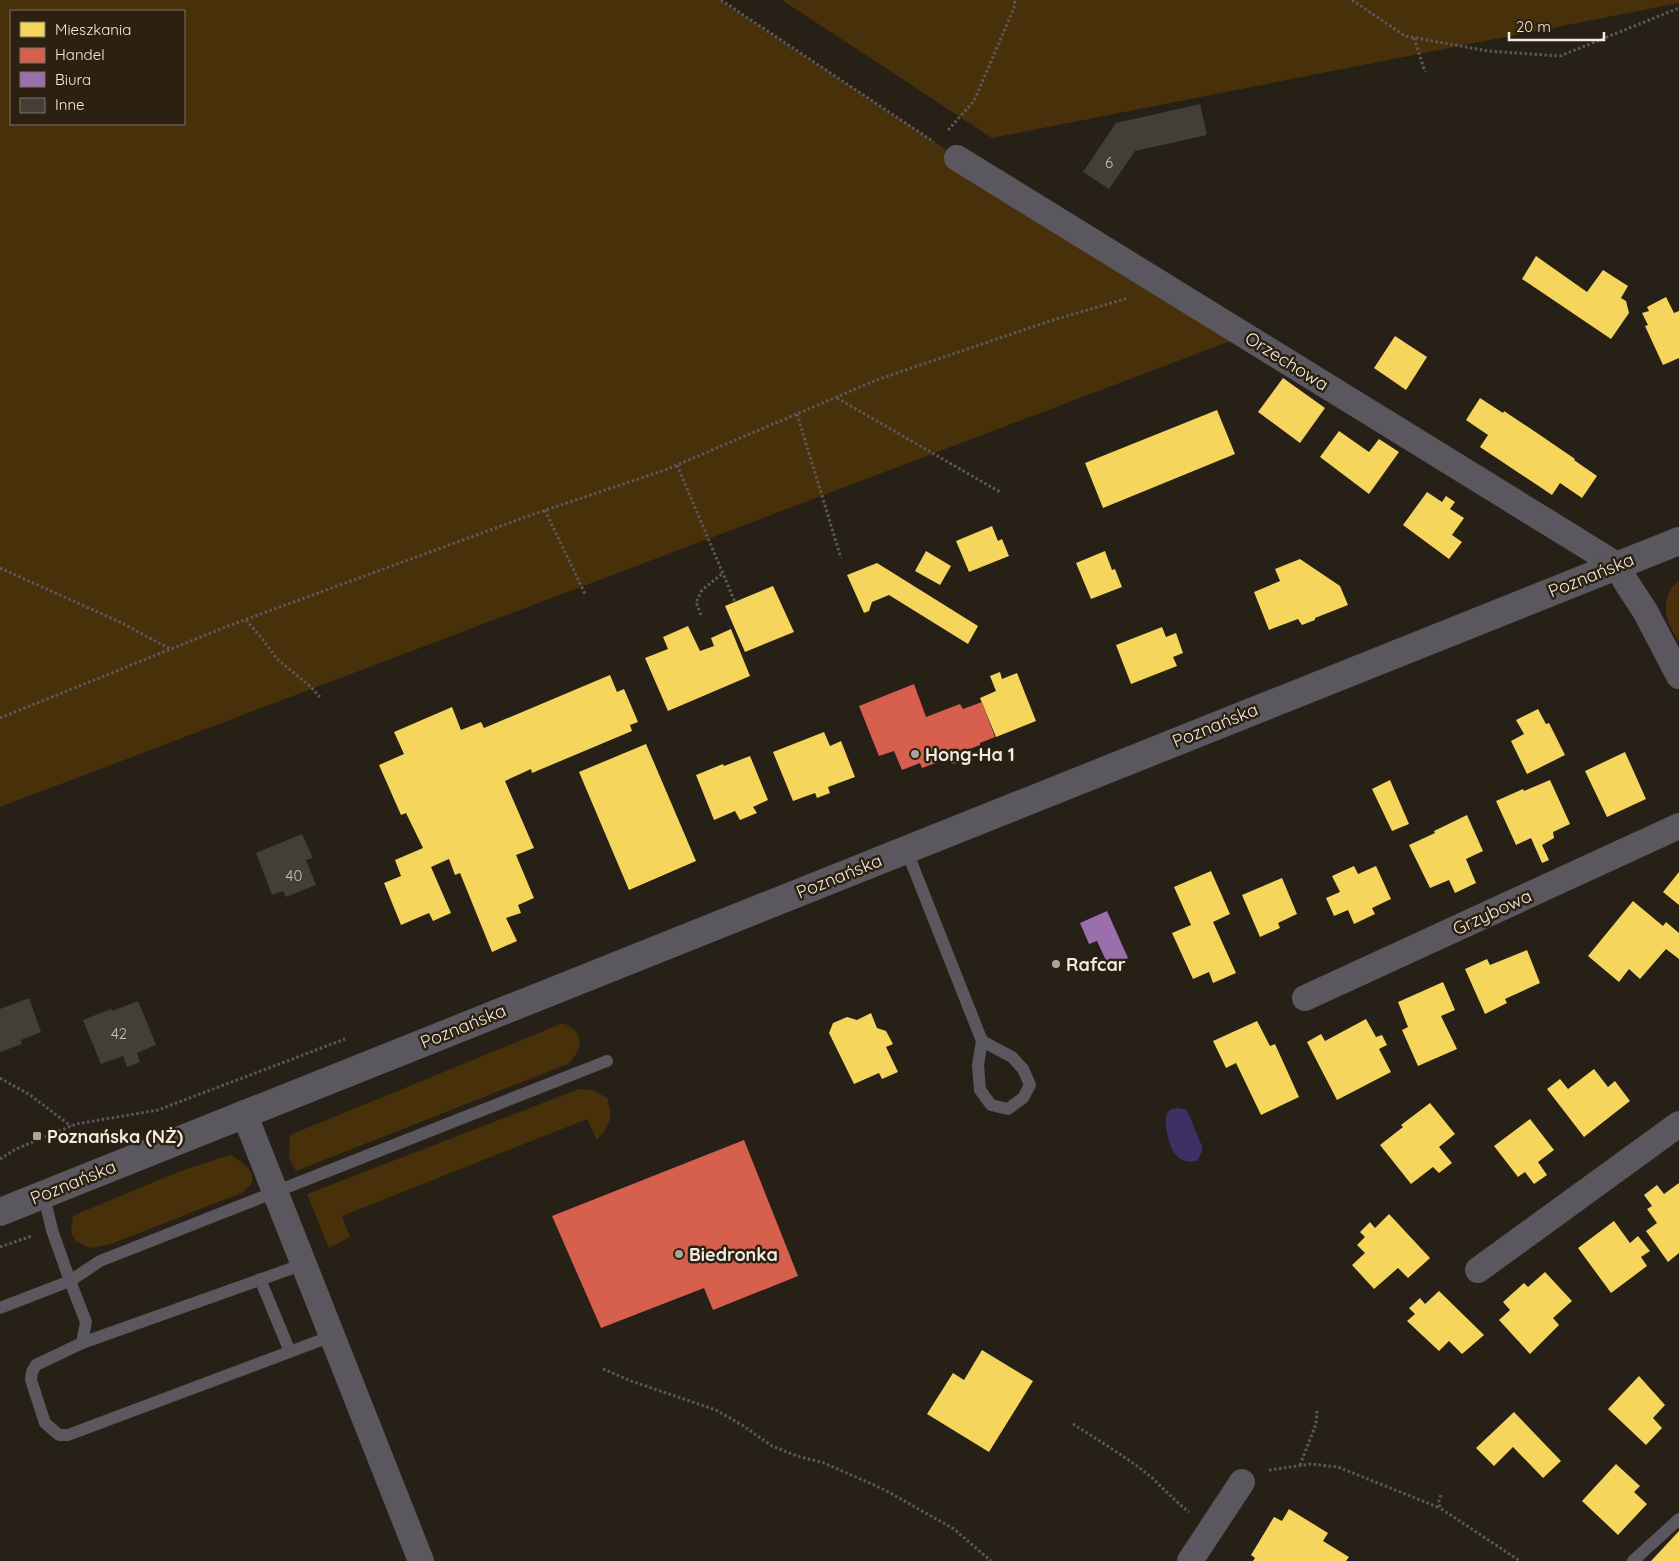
<svg xmlns="http://www.w3.org/2000/svg" width="1679" height="1561" viewBox="0 0 1679 1561" font-family="Quicksand,sans-serif">
<style>
.green{fill:#48300b;fill-rule:evenodd}
.water{fill:#3e2f65}
.homes{fill:#f6d55c}
.shops{fill:#d6604d}
.offices{fill:#9970ab}
.building{fill:#433e37}
.lines{fill:none;stroke-linecap:round;stroke-linejoin:round}
.path{stroke:#5c575a;stroke-width:3;stroke-dasharray:2.5 2.5;stroke-linecap:butt}
.service{stroke:#5a575f;stroke-width:12}
.minor{stroke:#5a575f;stroke-width:26}
.tertiary{stroke:#5a575f;stroke-width:28}
.poi-dot{fill:#aba49a;stroke:#2c2111;stroke-width:2}
.labels{text-anchor:middle;dominant-baseline:central;stroke-width:5;stroke-linejoin:round;paint-order:stroke}
.number-label{font-size:15px;fill:#c7c0b6}
.street-label{font-size:18px;fill:#f3ebe1;stroke:#2c2111}
.poi-label{font-size:18px;font-weight:bold;fill:#f3ebe1;stroke:#2c2111;text-anchor:start}
</style>
<rect width="100%" height="100%" fill="#262017"/>
<g class="green">
<path d="M0,0H720L1233,340L0,807ZM11,11H184V124H11Z"/>
<polygon points="782,0 1679,0 1679,3 992,138"/>
<path d="M1679,581V642C1675,635 1670,628 1668,620C1663,606 1667,589 1679,581Z"/>
<path d="M563,1023C567,1025 574,1028 576,1032C585,1044 576,1055 568,1064L296,1171L289,1158L290,1135Z"/>
<path d="M579,1089L592,1090L607,1098C614,1118 610,1125 597,1140L587,1119L342,1216L350,1237L329,1248L307,1194Z"/>
<path d="M230,1155C238,1159 256,1170 252,1182C251,1185 246,1189 244,1192L111,1244L90,1248L76,1241L71,1232L73,1216L77,1214L178,1172Z"/>
</g>
<path class="water" d="M1179,1108L1187,1110L1202,1146V1152L1197,1161C1189,1163 1180,1161 1175,1154C1169,1146 1162,1120 1168,1112C1171,1108 1175,1109 1179,1108Z"/>
<g class="homes">
<polygon points="1536,256 1587,292 1603,270 1628,286 1621,298 1626,301 1629,313 1611,339 1522,279"/>
<polygon points="1666,297 1674,313 1679,311 1679,358 1663,365 1645,326 1648,325 1642,313 1649,311 1647,307"/>
<polygon points="1395,336 1427,357 1406,390 1374,368"/>
<polygon points="1283,378 1325,408 1300,443 1258,412"/>
<polygon points="1480,398 1503,413 1504,411 1540,435 1575,459 1574,460 1597,476 1582,498 1560,483 1552,495 1480,447 1488,435 1466,420"/>
<polygon points="1217,410 1235,454 1103,508 1085,463"/>
<polygon points="1339,431 1369,452 1379,439 1399,452 1369,494 1320,457"/>
<polygon points="1427,492 1442,502 1446,496 1455,502 1450,509 1464,518 1452,535 1462,542 1449,559 1403,525"/>
<polygon points="992,526 998,541 1002,539 1009,556 969,572 956,541"/>
<polygon points="926,551 951,566 940,585 915,571"/>
<polygon points="1105,551 1112,570 1115,569 1122,587 1091,599 1076,563"/>
<polygon points="1300,559 1340,586 1348,605 1315,618 1315,620 1302,625 1298,619 1269,630 1254,592 1280,581 1275,569"/>
<polygon points="877,563 978,626 968,644 889,595 872,602 869,611 864,613 847,575"/>
<polygon points="773,586 794,632 745,652 725,606"/>
<polygon points="688,626 700,651 714,646 711,638 731,629 750,676 668,711 645,658 668,649 663,637"/>
<polygon points="1162,627 1166,637 1176,633 1183,653 1173,657 1177,666 1131,684 1116,645"/>
<polygon points="1000,672 1002,679 1017,673 1036,721 996,737 980,698 996,691 990,676"/>
<polygon points="610,675 617,692 624,689 638,722 630,725 632,731 532,773 531,769 505,781 534,848 516,855 534,898 518,905 521,913 506,918 517,941 492,952 460,873 455,875 449,859 431,867 451,913 433,921 429,913 401,925 384,883 401,876 395,860 423,848 406,813 401,815 379,765 404,754 394,732 452,707 461,730 481,722 484,728"/>
<polygon points="1538,709 1546,724 1549,723 1565,755 1527,774 1511,741 1524,734 1516,720"/>
<polygon points="824,732 830,746 841,741 855,777 828,787 830,793 817,798 815,793 793,801 773,752"/>
<polygon points="646,744 696,861 629,890 579,772"/>
<polygon points="1625,752 1646,799 1607,817 1585,771"/>
<polygon points="750,756 768,800 753,807 757,813 740,820 735,811 714,820 696,775 723,764 724,766"/>
<polygon points="1390,780 1409,824 1392,831 1372,789"/>
<polygon points="1550,780 1570,824 1553,832 1554,838 1542,845 1549,860 1542,863 1531,838 1516,845 1496,801 1523,789 1524,791"/>
<polygon points="1467,815 1483,851 1466,859 1476,883 1455,893 1449,880 1430,888 1409,845 1435,833 1434,831"/>
<polygon points="1354,866 1358,874 1376,866 1391,899 1372,908 1375,914 1354,924 1348,910 1334,916 1326,898 1340,892 1332,876"/>
<polygon points="1211,871 1230,914 1213,922 1236,973 1213,983 1209,972 1193,979 1172,933 1191,925 1174,887"/>
<polygon points="1679,872 1679,905 1663,892"/>
<polygon points="1282,878 1297,914 1278,923 1280,928 1260,937 1242,895"/>
<polygon points="1633,901 1663,926 1666,922 1679,933 1679,959 1666,949 1640,979 1629,969 1619,982 1588,956"/>
<polygon points="1527,950 1540,983 1505,999 1507,1003 1485,1014 1465,969 1487,959 1490,965"/>
<polygon points="1443,982 1455,1010 1441,1016 1457,1049 1418,1066 1402,1030 1408,1027 1398,1002"/>
<polygon points="871,1013 877,1028 886,1031 893,1044 886,1047 898,1072 882,1079 879,1073 854,1084 829,1033 833,1023 847,1017 857,1020"/>
<polygon points="1366,1019 1376,1037 1382,1035 1387,1045 1379,1049 1391,1072 1337,1100 1307,1042 1321,1034 1325,1041"/>
<polygon points="1257,1021 1270,1046 1275,1044 1299,1097 1261,1115 1236,1063 1226,1068 1213,1041"/>
<polygon points="1594,1069 1608,1087 1615,1081 1630,1101 1584,1137 1547,1089 1560,1079 1568,1089"/>
<polygon points="1430,1103 1455,1134 1439,1147 1452,1163 1439,1173 1433,1167 1411,1184 1380,1145 1403,1127 1401,1125"/>
<polygon points="1530,1119 1554,1150 1538,1162 1547,1175 1534,1184 1525,1172 1518,1177 1494,1146"/>
<polygon points="1679,1183 1679,1253 1668,1262 1646,1231 1657,1223 1647,1209 1652,1206 1644,1195 1657,1185 1664,1194"/>
<polygon points="1389,1214 1430,1258 1408,1278 1398,1268 1374,1289 1352,1265 1365,1253 1357,1245 1365,1237 1360,1232 1370,1222 1375,1228"/>
<polygon points="1614,1221 1630,1243 1638,1236 1650,1251 1641,1257 1647,1266 1611,1293 1578,1248"/>
<polygon points="1545,1272 1572,1301 1553,1318 1559,1325 1530,1354 1499,1320 1510,1310 1503,1302 1524,1283 1528,1287"/>
<polygon points="1439,1291 1484,1335 1462,1354 1449,1341 1439,1351 1407,1321 1415,1314 1409,1308 1420,1298 1425,1304"/>
<polygon points="982,1350 1033,1381 989,1452 927,1414 953,1373 964,1380"/>
<polygon points="1639,1376 1665,1405 1653,1418 1662,1428 1646,1445 1608,1409"/>
<polygon points="1514,1412 1561,1461 1543,1478 1513,1447 1494,1466 1476,1448"/>
<polygon points="1616,1464 1640,1486 1634,1492 1647,1504 1618,1535 1582,1501"/>
<polygon points="1289,1509 1328,1533 1323,1541 1349,1557 1346,1561 1253,1561 1255,1558 1251,1555 1274,1517 1282,1521"/>
<polygon points="1679,1531 1679,1561 1651,1561"/>
</g>
<g class="shops">
<polygon points="914,684 926,717 960,704 963,709 982,702 995,737 980,743 980,745 962,752 965,759 952,764 949,758 922,768 920,763 902,770 894,751 879,756 859,706"/>
<polygon points="744,1140 798,1276 713,1310 704,1288 601,1328 552,1216"/>
</g>
<polygon class="offices" points="1107,911 1128,958 1109,967 1097,941 1089,944 1080,923"/>
<g class="building">
<polygon points="1200,104 1207,135 1135,151 1109,189 1083,172 1116,123"/>
<polygon points="302,834 313,858 306,860 316,885 286,897 283,891 272,895 256,853"/>
<polygon points="29,998 41,1032 21,1040 22,1044 0,1052 0,1009"/>
<polygon points="138,1001 156,1045 137,1053 140,1062 127,1067 123,1056 101,1064 83,1020 111,1009 112,1011"/>
</g>
<g class="lines">
<g class="path">
<polyline points="721,0 934,142"/>
<polyline points="1352,0 1405,36 1488,51 1560,56 1679,8"/>
<polyline points="1414,38 1425,72"/>
<polyline points="948,130 974,101 1014,8 1015,0"/>
<polyline points="837,398 1000,492"/>
<polyline points="797,414 841,558"/>
<polyline points="677,465 735,602"/>
<polyline points="545,510 585,594"/>
<polyline points="0,568 122,623 170,649"/>
<polyline points="701,615 696,602 702,590 723,573"/>
<polyline points="246,620 260,636 278,660 311,687 320,697"/>
<polyline points="0,718 228,626 531,515 665,470 879,379 1050,321 1128,298"/>
<polyline points="0,1078 30,1095 71,1126"/>
<polyline points="0,1159 16,1149 76,1124 158,1110 345,1039"/>
<polyline points="0,1247 32,1236"/>
<polyline points="603,1369 631,1381 716,1410 742,1425 772,1446 797,1456 824,1463 883,1489 954,1529 991,1561"/>
<path d="M1073,1424C1099,1441 1127,1457 1151,1477C1164,1489 1175,1501 1189,1512"/>
<polyline points="1300,1465 1316,1424 1317,1411"/>
<polyline points="1269,1470 1311,1464 1338,1467 1440,1508"/>
<polyline points="1441,1495 1439,1501 1440,1508 1520,1561"/>
</g>
<g class="service">
<polyline points="906,849 982,1041 978,1065 980,1090 991,1105 1008,1109 1023,1098 1030,1085 1023,1069 1012,1057 982,1041"/>
<polyline points="260,1279 290,1352"/>
<polyline points="0,1308 70,1281 52,1230 47,1209 40,1196"/>
<polyline points="332,1336 68,1435 59,1435 45,1423 31,1380 32,1372 36,1365 82,1343 86,1322 70,1281 100,1261 607,1061"/>
<polyline points="82,1343 304,1264"/>
<polyline points="1633,1561 1679,1519"/>
</g>
<g class="minor">
<polyline points="957,158 1617,565 1626,582 1645,611 1679,676"/>
<polyline points="1305,998 1679,826"/>
<polyline points="244,1113 421,1561"/>
<polyline points="1478,1270 1679,1124"/>
<polyline points="1190,1561 1242,1482"/>
</g>
<polyline class="tertiary" points="0,1212 1679,541"/>
</g>
<g class="poi-dot">
<circle cx="915" cy="754" r="5"/>
<circle cx="1056" cy="964" r="5"/>
<rect x="32" y="1131" width="10" height="10" rx="2.5"/>
<circle cx="679" cy="1254" r="5"/>
</g>
<g class="labels">
<g class="number-label">
<text x="1109" y="162">6</text>
<text x="294" y="875">40</text>
<text x="119" y="1033">42</text>
</g>
<g class="street-label">
<text transform="translate(1287 361) rotate(32)">Orzechowa</text>
<text transform="translate(1591 575) rotate(-22)">Poznańska</text>
<text transform="translate(1215 725) rotate(-22)">Poznańska</text>
<text transform="translate(839 876) rotate(-22)">Poznańska</text>
<text transform="translate(1492 912) rotate(-25)">Grzybowa</text>
<text transform="translate(463 1026) rotate(-22)">Poznańska</text>
<text transform="translate(73 1182) rotate(-22)">Poznańska</text>
</g>
<g class="poi-label">
<text x="925" y="754">Hong-Ha 1</text>
<text x="1066" y="964">Rafcar</text>
<text x="47" y="1136">Poznańska (NŻ)</text>
<text x="689" y="1254">Biedronka</text>
</g>
</g>
<rect x="10" y="10" width="175" height="115" fill="#2c2111" stroke="#7c7264"/>
<rect x="20" y="22" width="25" height="15" fill="#f6d55c" stroke="#7c7264"/>
<text x="55" y="35" font-size="15" fill="#f3ebe1">Mieszkania</text>
<rect x="20" y="48" width="25" height="15" fill="#d6604d" stroke="#7c7264"/>
<text x="55" y="60" font-size="15" fill="#f3ebe1">Handel</text>
<rect x="20" y="72" width="25" height="15" fill="#9970ab" stroke="#7c7264"/>
<text x="55" y="85" font-size="15" fill="#f3ebe1">Biura</text>
<rect x="20" y="98" width="25" height="15" fill="#433e37" stroke="#7c7264"/>
<text x="55" y="110" font-size="15" fill="#f3ebe1">Inne</text>
<path d="M1509 32v8h95v-8" fill="none" stroke="#f3ebe1" stroke-width="2.5"/>
<text x="1516" y="32" font-size="15" fill="#f3ebe1" stroke="#2c2111" stroke-width="4" paint-order="stroke">20 m</text>
</svg>
